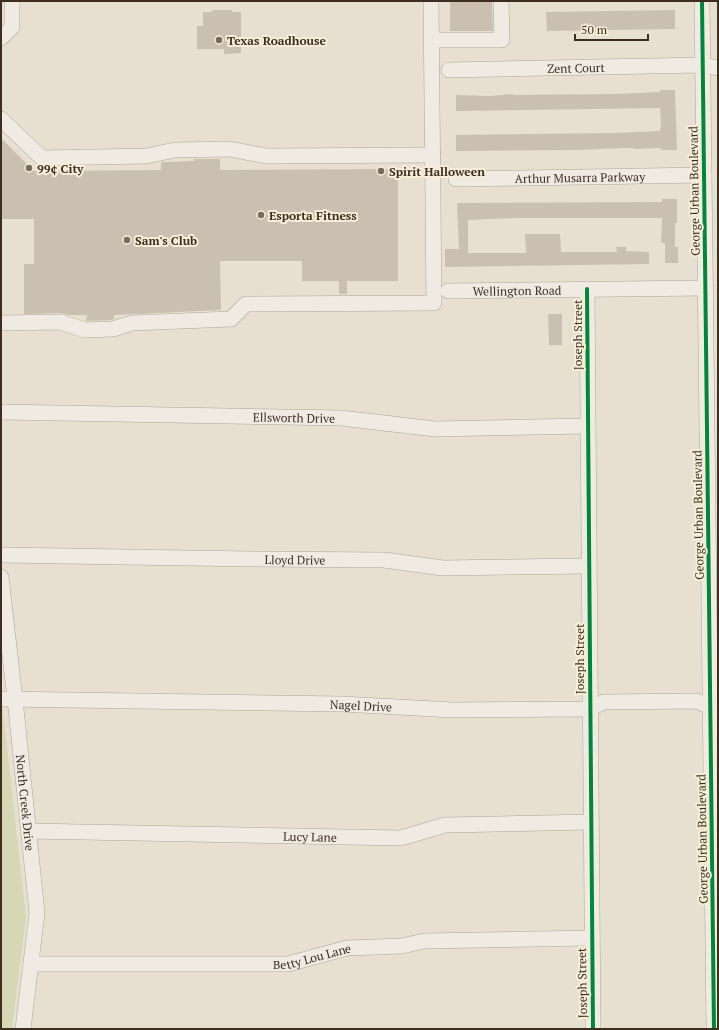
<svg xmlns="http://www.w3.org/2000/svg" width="719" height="1030" viewBox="0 0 719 1030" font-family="'PT Serif',serif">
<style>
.green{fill:#d6d7b3}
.building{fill:#cbbfb2}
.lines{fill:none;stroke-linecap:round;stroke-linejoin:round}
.minor-casing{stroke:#ada599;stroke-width:16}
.minor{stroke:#efebe3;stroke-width:15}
.cycleway-casing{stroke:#f7eed8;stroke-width:6}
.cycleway{stroke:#00873e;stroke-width:4}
.poi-dot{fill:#786c5e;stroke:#f7eed8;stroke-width:1.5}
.labels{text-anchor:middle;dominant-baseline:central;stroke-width:4;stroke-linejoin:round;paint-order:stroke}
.poi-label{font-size:12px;font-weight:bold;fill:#3d2e20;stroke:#f7eed8;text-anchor:start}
.street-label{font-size:12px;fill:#3d2e20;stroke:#f7eed8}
</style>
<rect width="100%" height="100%" fill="#e7e0d1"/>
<polygon class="green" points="1,693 26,917 12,1029 1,1029"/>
<g class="building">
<polygon points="450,1 492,1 493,31 450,31"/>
<polygon points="212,10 232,10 232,12 241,12 241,53 224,54 224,49 197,49 197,26 203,26 203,12 212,12"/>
<polygon points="675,10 675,29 547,31 546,12"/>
<polygon points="660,90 675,90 677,150 661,150 661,148 634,149 634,148 625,148 578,150 456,151 456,135 615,133 660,131 661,126 660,108 456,111 456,95 490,96 513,94 513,95 614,94 660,92"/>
<polygon points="1,138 34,171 161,170 161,162 194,161 194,159 220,159 220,170 398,169 398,281 347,281 347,294 339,294 339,281 302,281 302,261 220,261 221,310 114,315 114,319 111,320 86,321 87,315 68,315 60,313 24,314 24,264 34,264 34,219 1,219"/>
<polygon points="662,199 677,199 677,223 675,223 675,247 678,247 678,263 665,263 665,243 661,243 662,218 517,218 468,220 468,253 526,253 525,234 560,234 561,252 617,252 616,247 626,247 626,251 649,252 649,264 445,267 445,249 459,249 457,203 662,202"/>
<polygon points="548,314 562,314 562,345 549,345"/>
</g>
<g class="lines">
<g class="minor-casing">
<g id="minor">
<polyline points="702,1 714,1029"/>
<polyline points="1,38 12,27 12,1"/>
<polyline points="431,40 502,40 501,1"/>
<path id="s1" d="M449,70L703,65L718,68"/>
<polyline points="1,119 42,158 146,156 175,150 230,149 266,156 433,155"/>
<path id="s2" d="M456,179L704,175"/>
<polyline points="587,289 593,1029"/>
<path id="s3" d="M448,291L706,288"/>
<polyline points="1,323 60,322 85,330 113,329 132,323 231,319 246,304 434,303 431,1"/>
<path id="s4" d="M1,412L341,418L435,429L587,426"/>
<path id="s5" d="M1,555L252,559L384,560L443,568L588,566"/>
<path id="s6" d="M1,577L15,699L37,913L23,1029"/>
<path id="s7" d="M1,699L342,704L453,710L589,709L604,702L696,701L711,707H718"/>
<path id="s8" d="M28,831L401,838L445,825L590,822"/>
<path id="s9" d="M31,964H288L347,948L402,946L424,941L592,938"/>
</g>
</g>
<use href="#minor" class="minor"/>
<g class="cycleway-casing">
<g id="cycleway">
<polyline points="702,1 714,1029"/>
<polyline points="587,289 593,1029"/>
</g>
</g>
<use href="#cycleway" class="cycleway"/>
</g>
<g class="poi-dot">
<circle cx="219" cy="40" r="4"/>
<circle cx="29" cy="168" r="4"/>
<circle cx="381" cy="171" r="4"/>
<circle cx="261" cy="215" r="4"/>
<circle cx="127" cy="240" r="4"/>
</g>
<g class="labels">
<g class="poi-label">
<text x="227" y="40">Texas Roadhouse</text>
<text x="37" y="168">99¢ City</text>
<text x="389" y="171">Spirit Halloween</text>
<text x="269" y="215">Esporta Fitness</text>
<text x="135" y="240">Sam's Club</text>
</g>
<g class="street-label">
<text stroke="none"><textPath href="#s1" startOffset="127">Zent Court</textPath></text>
<text stroke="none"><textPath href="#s2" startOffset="124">Arthur Musarra Parkway</textPath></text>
<text transform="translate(694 191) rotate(-91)">George Urban Boulevard</text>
<text stroke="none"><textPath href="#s3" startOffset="69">Wellington Road</textPath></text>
<text transform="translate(577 335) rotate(-90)">Joseph Street</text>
<text stroke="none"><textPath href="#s4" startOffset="293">Ellsworth Drive</textPath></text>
<text transform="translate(698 515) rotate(-91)">George Urban Boulevard</text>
<text stroke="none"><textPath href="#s5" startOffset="294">Lloyd Drive</textPath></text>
<text transform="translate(579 659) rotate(-90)">Joseph Street</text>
<text stroke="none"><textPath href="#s7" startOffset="360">Nagel Drive</textPath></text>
<text stroke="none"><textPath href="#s6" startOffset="227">North Creek Drive</textPath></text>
<text stroke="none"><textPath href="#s8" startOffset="282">Lucy Lane</textPath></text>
<text transform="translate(702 839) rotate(-91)">George Urban Boulevard</text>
<text stroke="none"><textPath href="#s9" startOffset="282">Betty Lou Lane</textPath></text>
<text transform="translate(582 983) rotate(-91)">Joseph Street</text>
</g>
</g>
<rect width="719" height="1030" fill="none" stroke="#3d2e20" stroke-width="4"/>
<path d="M575 34v6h73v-6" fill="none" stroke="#3d2e20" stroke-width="2"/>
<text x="581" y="34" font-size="12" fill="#3d2e20" stroke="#f7eed8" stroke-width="3" paint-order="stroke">50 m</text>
</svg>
